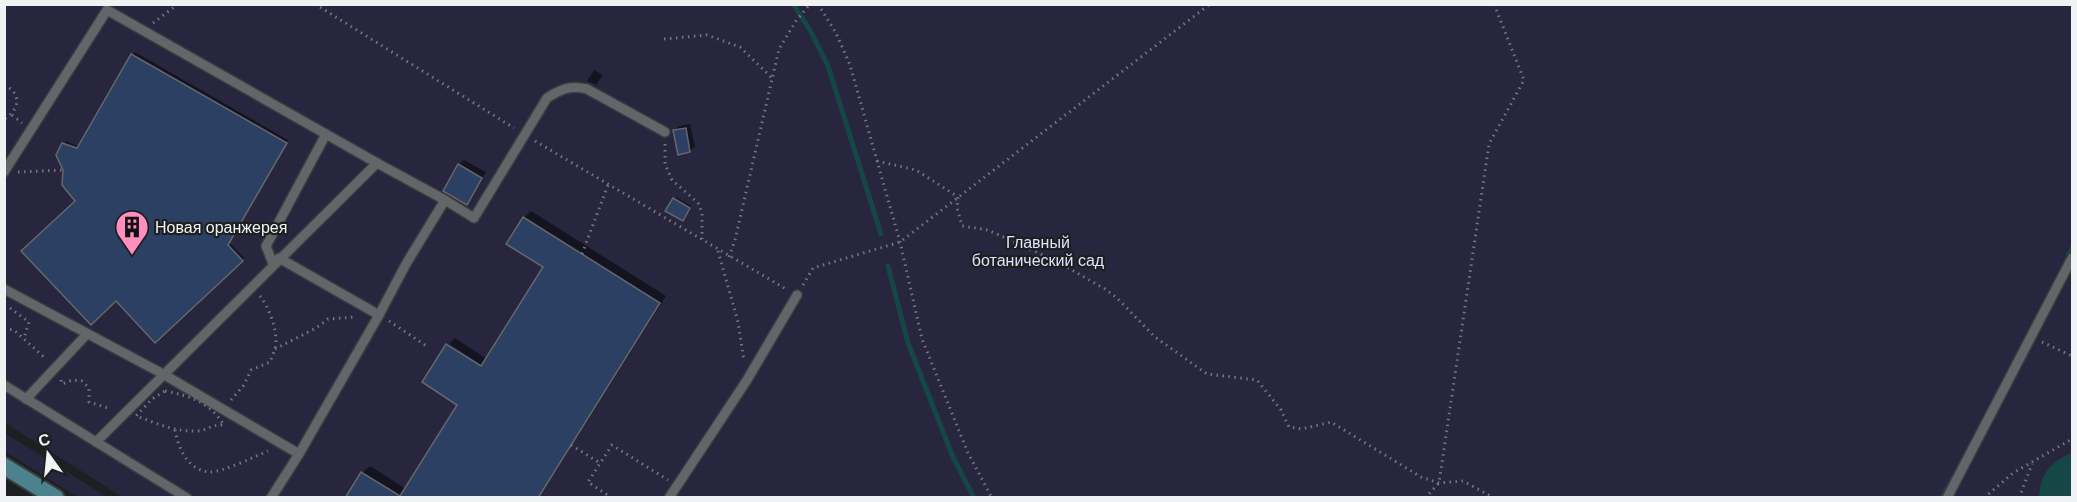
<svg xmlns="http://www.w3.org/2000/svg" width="2077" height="502" viewBox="0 0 2077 502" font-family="Arial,sans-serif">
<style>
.green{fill:#27263e}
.water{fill:#144746}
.shadow{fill:#0007}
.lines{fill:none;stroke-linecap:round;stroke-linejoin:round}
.stream{stroke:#144746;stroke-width:5}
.building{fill:#2c4064;stroke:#65676a;stroke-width:1.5}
.service-casing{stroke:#3a3c3e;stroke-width:12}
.secondary-casing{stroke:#3a3c3e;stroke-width:20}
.path{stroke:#757778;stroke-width:3;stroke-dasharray:1.5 4.5;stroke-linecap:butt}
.service{stroke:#636668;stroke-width:9}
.secondary{stroke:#4b828d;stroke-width:16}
.labels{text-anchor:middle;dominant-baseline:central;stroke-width:4.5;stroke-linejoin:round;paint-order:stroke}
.poi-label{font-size:16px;fill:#f0f2f3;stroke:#1d1f21;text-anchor:start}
.park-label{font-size:16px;fill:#dfe0fc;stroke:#1d1f21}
</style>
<rect width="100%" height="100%" fill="#1d1f21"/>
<g class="green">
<polygon points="5,5 2072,5 2072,497 124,498 5,423"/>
<polygon points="4,433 5,433 107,497 78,497 5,452"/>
</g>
<path class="water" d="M2072,453V497H2039C2040,474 2051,461 2072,453Z"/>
<g class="shadow">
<polygon points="135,52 288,140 229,242 244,258 156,341 116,299 58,155 66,141 79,147"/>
<polygon points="594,70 603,75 596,85 587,81"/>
<polygon points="690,124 695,146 690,151 674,131 679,126"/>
<polygon points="464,160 486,172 471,198 467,203 459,165"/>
<polygon points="676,197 691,206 684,217 674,199"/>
<polygon points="531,211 666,296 539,498 347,498 362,473 370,466 406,489 486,371 488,369 449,344 455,338 487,359 545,267 524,218"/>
</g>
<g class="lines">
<g class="stream">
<polyline points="793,4 810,30 828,66 881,234"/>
<polyline points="2067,259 2072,248"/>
<polyline points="888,266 908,343 953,457 974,498"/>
<polyline points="1942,498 1953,478"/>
</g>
</g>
<g class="building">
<polygon points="131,54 287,143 228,245 243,261 155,343 116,301 91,325 21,251 75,201 62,185 63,170 56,155 62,143 77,148"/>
<polygon points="686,128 690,152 678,155 673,130"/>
<polygon points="458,164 482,178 467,205 443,191"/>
<polygon points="673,198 690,208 683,221 665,211"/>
<polygon points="523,217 660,303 538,498 345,498 361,472 400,496 457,405 422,382 446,344 481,366 543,267 506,244"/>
</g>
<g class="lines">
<g class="service-casing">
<g id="service">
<polyline points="377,163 445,200"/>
<polyline points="4,172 107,10 377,163 96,442"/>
<polyline points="273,264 266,246 326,134"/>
<polyline points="4,289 163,374 299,454"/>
<path d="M379,315L406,264L445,200L474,218L547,98C561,89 570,85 587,89L665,132"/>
<polyline points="4,385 187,498"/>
<polyline points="26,399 87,334"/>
<polyline points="271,498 299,454 379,315 279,258"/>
<polyline points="669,498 747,380 797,295"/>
<polyline points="1947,498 2072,258"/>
</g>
</g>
<g class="secondary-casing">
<polyline id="secondary" points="4,466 56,498"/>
</g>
<g class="path">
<polyline points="315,4 514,128"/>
<polyline points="818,4 836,33 850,65 900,242 922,339 968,453 992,498"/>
<polyline points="153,23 178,4"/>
<polyline points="664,39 707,35 740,47 773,79"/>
<path d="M4,85C22,93 20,110 4,119"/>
<polyline points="12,115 22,123"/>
<polyline points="535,141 786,289"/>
<polyline points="665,144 665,164 672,180 698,203 702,213 702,239"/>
<polyline points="877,161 916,170 958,197 957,208 962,226 988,230 1058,262 1105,289 1117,298 1155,337 1207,374 1257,380 1281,410 1289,427 1302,429 1331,422 1421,477 1439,483 1463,481 1494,498"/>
<polyline points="18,172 63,170"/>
<polyline points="718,251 738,322 744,361"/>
<polyline points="582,254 608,185"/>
<polyline points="729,257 735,240 779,49 796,21 810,4"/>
<polyline points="803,285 813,268 900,242 1210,4"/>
<polyline points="4,308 10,308 29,322 24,338"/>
<polyline points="389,321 428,347"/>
<polyline points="4,329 14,330 46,359"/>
<polyline points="2042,342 2072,356"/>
<polyline points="275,349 316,328 328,319 355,317"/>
<polyline points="61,380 62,384 72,380 82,381 89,388 89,402 111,409"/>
<path d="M165,391C191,396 209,402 224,425C211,424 207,431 197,431C175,432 156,423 136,416L152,399Z"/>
<path d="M231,400L244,385L251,370L270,362C272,356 276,349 276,342C276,326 269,308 260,296"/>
<path d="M175,430C178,447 187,470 209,472C221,473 256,456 268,451"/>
<polyline points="571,445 600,463"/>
<polyline points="612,498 588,482 612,445 668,480"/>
<polyline points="1425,498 1439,483 1489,144 1524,80 1494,4"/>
<polyline points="1984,498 2013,473 2072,439"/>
<polyline points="2019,498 2032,464"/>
</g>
<use href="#service" class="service"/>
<use href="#secondary" class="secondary"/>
</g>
<defs>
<g id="building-pin" transform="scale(1.725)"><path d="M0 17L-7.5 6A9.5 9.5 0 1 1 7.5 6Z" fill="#fe8ebe" stroke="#1d1f21"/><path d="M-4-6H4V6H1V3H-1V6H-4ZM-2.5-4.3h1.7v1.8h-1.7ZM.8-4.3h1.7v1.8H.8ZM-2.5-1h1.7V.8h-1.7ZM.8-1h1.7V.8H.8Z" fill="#111"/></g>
</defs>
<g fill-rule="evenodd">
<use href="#building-pin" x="132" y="227"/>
</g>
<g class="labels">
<g class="poi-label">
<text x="155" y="227">Новая оранжерея</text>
</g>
<g class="park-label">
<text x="1038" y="242">Главный<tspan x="1038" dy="18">ботанический сад</tspan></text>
</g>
</g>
<rect width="2077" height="502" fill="none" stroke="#f0f2f3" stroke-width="12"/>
<g transform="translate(48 454) rotate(345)" stroke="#1d1f21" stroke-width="4.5" paint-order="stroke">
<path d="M0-4.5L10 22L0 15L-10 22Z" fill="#f0f2f3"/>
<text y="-9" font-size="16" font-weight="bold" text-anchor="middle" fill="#f0f2f3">С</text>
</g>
</svg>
